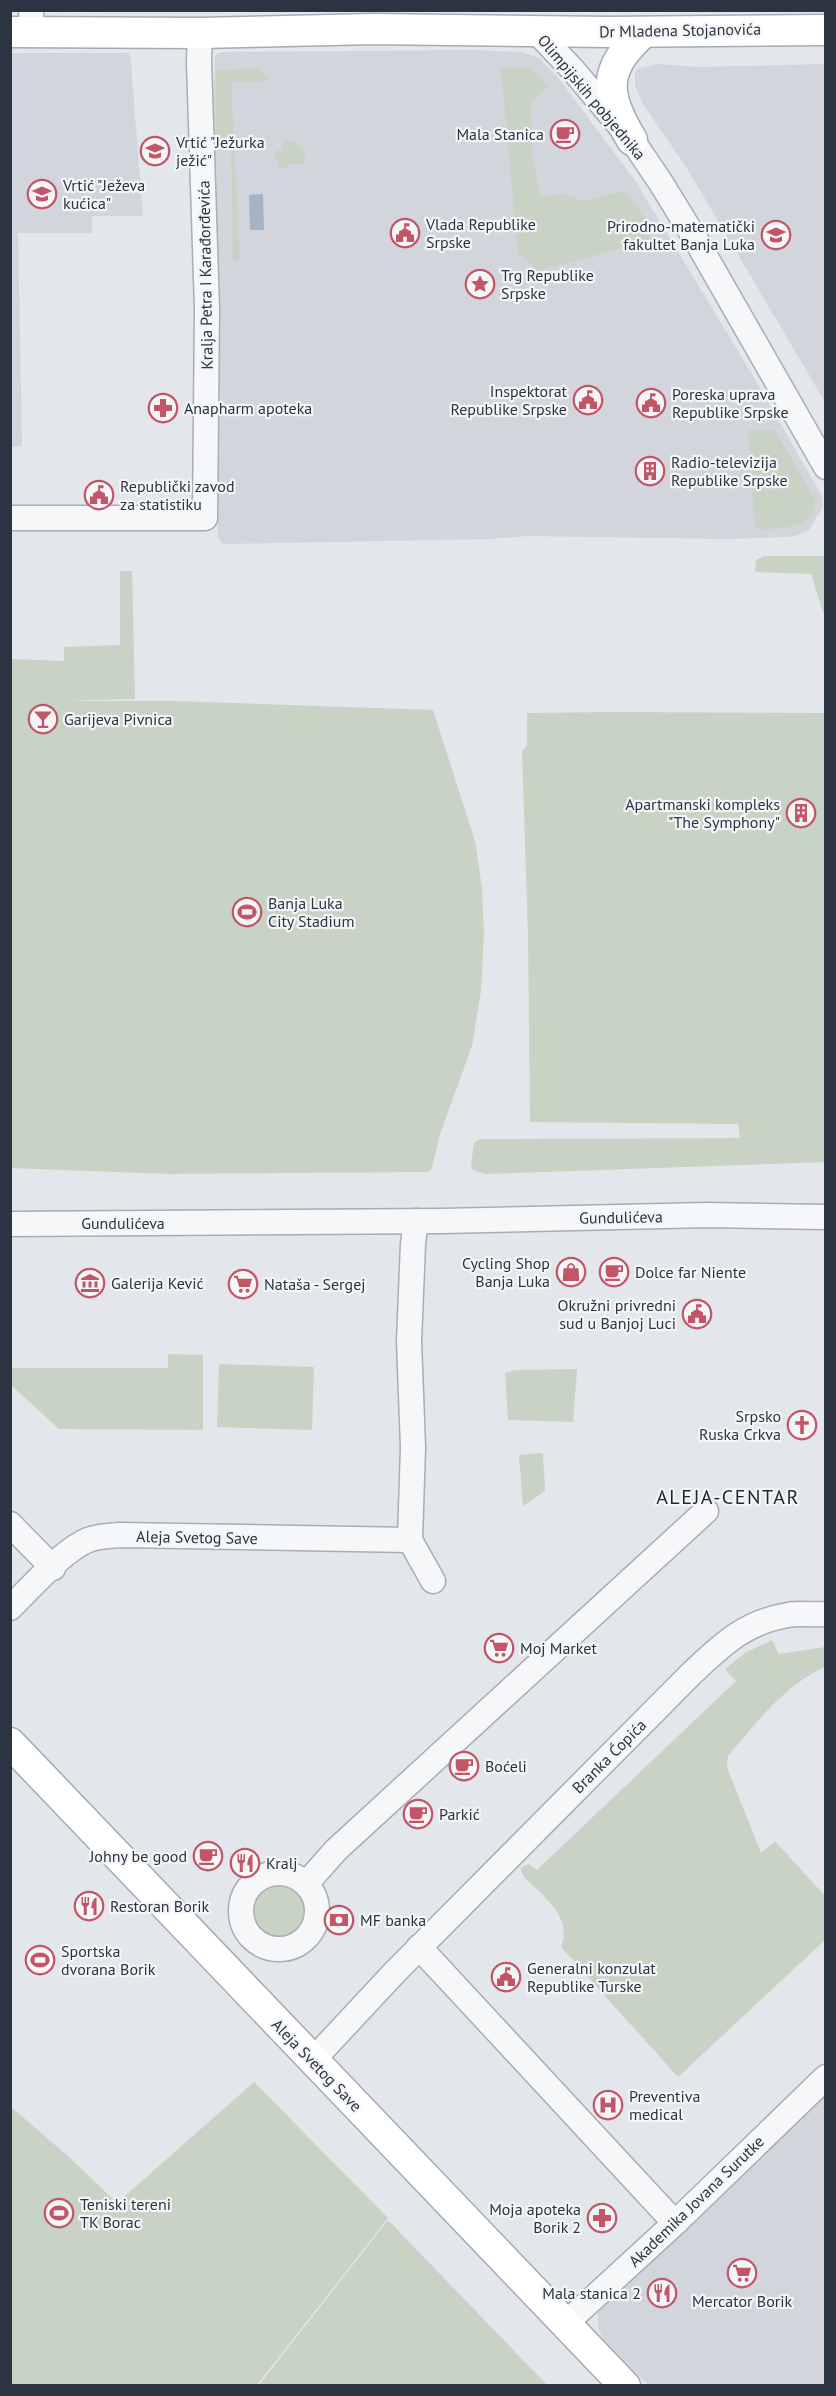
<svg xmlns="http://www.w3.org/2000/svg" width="836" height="2396" viewBox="0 0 836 2396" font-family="'PT Sans',sans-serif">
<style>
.built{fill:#d2d5dc}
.green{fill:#c9d3c5}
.water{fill:#a2b4c6}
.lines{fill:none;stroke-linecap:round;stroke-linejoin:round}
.minor-casing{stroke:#a9adb4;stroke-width:27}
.major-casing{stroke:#a4abb5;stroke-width:33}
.minor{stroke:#f6f7f9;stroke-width:24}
.major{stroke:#fff;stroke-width:30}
.labels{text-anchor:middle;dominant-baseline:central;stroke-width:4.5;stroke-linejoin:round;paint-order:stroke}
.street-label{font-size:16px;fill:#2d3441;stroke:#f3f5f7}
.poi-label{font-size:16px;fill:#2d3441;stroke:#f3f5f7;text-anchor:start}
.quarter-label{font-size:20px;letter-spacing:1.5px;fill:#1f2532;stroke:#f3f5f7}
</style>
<rect width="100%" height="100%" fill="#e3e6ea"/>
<g class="built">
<polygon points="474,50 521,52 539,58 560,80 636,182 750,371 822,496 823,507 809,530 799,535 787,537 729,539 528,536 490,539 223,544 218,538 218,321 212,145 215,57 218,53 224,52"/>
<polygon points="10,53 130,53 143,216 92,216 92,233 18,233 22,446 11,447"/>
<polygon points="659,64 697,67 825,64 825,402 688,170 643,104 635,86 635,73 639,68"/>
<polygon points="825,2093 825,2385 648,2385 602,2337 598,2328 598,2314 603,2306 700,2216"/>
</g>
<g class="green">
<polygon points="527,67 539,75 548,87 531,102 532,154 540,196 566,194 583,201 625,190 652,229 647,241 538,271 518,253 501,68"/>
<polygon points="259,68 268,81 231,82 240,260 233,261 231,149 219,147 216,141 216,70"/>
<path d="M282,141H295C302,147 305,152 306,161L304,164H288L284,169L279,167L274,154L277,150L283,151Z"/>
<path d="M775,430L815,500C816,531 776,529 755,529L748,430Z"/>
<polygon points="764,556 825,556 825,618 811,574 755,572 756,560"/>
<polygon points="120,571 132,571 135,699 60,701 173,701 433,710 475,841 482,888 484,936 481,991 472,1046 440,1134 432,1168 429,1172 168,1174 11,1168 11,659 64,661 64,647 120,645"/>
<polygon points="611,712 825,713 825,1162 486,1174 473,1170 471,1166 474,1143 481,1139 740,1138 738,1124 530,1122 528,935 522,751 527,746 527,713"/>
<polygon points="168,1354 203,1355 203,1430 59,1429 11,1385 11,1368 168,1368"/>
<polygon points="219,1364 314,1367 312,1430 217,1427"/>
<polygon points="577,1369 573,1422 508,1420 505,1373 515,1370"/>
<polygon points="543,1453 545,1491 523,1506 519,1455"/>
<path d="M772,1640L779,1654L825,1647V1667C784,1685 757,1723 728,1756L727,1768L761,1853L775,1841L825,1896V1940L678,2077L561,1947C573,1917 543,1896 524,1877L521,1870L522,1867L529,1864L537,1870L736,1681L725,1669L745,1653Z"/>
<circle cx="280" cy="1911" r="32"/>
<polygon points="254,2082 388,2218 257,2385 11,2385 11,2107 68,2156 117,2203"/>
<polygon points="388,2220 547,2385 259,2385"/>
</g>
<polygon class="water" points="263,194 264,230 250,230 249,195"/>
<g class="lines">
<g class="minor-casing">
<g id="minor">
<polyline points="31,10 32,32"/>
<polyline points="535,30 573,70 632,140 661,183 696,240 826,467"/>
<polyline points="10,518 205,518 207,309 199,62 200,33"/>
<polyline points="416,1221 413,1244 409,1341 413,1447 410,1540 433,1581"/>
<polyline points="10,1224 442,1221 708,1215 826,1217"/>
<polyline points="10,1524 53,1568"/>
<path d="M10,1608C30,1589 63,1550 88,1540C98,1536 109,1536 120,1535L410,1540"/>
<circle cx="279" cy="1911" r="38"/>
<polyline points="306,1884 336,1850 706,1511"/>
<polyline points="419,1947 675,2223"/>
<path d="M313,2060L395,1972L692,1673C722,1645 745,1622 788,1615C800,1613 813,1615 826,1614"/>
<polyline points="565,2324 675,2223 826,2077"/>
</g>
</g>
<g class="major-casing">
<g id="major">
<polyline points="10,32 200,33 373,29 608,32 826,30"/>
<path d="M632,140C604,94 602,69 644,32"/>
<polyline points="10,1743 625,2386"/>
</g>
</g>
<use href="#minor" class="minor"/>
<use href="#major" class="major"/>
</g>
<defs>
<g id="cafe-ring" transform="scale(1.5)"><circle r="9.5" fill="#f3f5f7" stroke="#c25668" stroke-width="1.5"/><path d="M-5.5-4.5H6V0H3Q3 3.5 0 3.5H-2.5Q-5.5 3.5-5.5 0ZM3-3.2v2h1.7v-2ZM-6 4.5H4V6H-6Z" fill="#c25668"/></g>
<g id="school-ring" transform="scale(1.5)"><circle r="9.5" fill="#f3f5f7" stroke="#c25668" stroke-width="1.5"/><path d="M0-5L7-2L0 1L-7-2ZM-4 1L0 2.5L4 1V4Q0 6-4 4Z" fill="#c25668"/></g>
<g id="civic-ring" transform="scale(1.5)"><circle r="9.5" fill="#f3f5f7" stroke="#c25668" stroke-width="1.5"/><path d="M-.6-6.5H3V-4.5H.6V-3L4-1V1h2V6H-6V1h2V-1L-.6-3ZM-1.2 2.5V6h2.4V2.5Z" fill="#c25668"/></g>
<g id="university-ring" transform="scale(1.5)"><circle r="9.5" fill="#f3f5f7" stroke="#c25668" stroke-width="1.5"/><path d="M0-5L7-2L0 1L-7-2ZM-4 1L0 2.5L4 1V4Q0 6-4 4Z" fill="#c25668"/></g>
<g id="sight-ring" transform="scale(1.5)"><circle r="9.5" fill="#f3f5f7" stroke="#c25668" stroke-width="1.5"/><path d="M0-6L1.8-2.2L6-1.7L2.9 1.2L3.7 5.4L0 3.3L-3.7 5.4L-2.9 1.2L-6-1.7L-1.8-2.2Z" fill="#c25668"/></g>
<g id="pharmacy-ring" transform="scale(1.5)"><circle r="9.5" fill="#f3f5f7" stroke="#c25668" stroke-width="1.5"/><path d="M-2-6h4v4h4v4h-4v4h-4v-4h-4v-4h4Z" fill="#c25668"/></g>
<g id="building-ring" transform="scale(1.5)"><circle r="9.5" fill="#f3f5f7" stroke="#c25668" stroke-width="1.5"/><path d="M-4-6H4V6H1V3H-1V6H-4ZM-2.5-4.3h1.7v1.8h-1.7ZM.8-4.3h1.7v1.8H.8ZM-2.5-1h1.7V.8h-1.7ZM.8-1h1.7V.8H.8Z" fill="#c25668"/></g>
<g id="bar-ring" transform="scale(1.5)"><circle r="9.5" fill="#f3f5f7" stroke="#c25668" stroke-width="1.5"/><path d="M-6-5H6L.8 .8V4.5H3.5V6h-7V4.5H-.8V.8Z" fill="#c25668"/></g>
<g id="stadium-ring" transform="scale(1.5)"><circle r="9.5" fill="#f3f5f7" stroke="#c25668" stroke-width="1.5"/><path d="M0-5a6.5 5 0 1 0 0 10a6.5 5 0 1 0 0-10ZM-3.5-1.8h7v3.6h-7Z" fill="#c25668"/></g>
<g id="shop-ring" transform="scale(1.5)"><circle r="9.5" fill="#f3f5f7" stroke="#c25668" stroke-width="1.5"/><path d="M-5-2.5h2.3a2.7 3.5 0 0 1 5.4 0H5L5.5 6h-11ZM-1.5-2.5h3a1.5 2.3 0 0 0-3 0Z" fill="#c25668"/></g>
<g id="museum-ring" transform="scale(1.5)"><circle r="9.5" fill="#f3f5f7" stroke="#c25668" stroke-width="1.5"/><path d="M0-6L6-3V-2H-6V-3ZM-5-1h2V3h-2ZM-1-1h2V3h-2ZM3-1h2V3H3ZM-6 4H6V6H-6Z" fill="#c25668"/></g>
<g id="supermarket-ring" transform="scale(1.5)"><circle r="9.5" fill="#f3f5f7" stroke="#c25668" stroke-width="1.5"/><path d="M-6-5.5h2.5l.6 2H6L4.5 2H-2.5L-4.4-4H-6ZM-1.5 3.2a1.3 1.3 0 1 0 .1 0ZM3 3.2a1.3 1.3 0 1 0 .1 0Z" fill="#c25668"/></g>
<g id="church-ring" transform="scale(1.5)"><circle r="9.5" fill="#f3f5f7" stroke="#c25668" stroke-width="1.5"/><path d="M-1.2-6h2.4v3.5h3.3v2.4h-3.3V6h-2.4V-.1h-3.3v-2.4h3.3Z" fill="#c25668"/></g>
<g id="restaurant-ring" transform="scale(1.5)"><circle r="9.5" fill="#f3f5f7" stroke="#c25668" stroke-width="1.5"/><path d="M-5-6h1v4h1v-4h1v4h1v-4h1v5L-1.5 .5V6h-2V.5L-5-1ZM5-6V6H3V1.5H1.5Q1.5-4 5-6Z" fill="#c25668"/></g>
<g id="bank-ring" transform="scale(1.5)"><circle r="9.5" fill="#f3f5f7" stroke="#c25668" stroke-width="1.5"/><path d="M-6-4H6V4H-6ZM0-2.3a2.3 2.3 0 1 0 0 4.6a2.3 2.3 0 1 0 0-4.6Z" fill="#c25668"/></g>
<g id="hospital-ring" transform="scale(1.5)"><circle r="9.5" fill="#f3f5f7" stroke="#c25668" stroke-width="1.5"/><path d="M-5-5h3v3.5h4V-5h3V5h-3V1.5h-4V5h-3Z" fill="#c25668"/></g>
</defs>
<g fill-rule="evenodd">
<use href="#cafe-ring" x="565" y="134"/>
<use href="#school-ring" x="155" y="151"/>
<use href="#school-ring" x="42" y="194"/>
<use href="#civic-ring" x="405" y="233"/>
<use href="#university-ring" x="776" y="235"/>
<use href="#sight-ring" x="480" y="284"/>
<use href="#civic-ring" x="588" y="400"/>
<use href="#civic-ring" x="651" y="403"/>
<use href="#pharmacy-ring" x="163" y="408"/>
<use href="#building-ring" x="650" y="471"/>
<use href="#civic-ring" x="99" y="495"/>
<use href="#bar-ring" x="43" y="719"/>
<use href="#building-ring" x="801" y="813"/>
<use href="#stadium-ring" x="247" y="912"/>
<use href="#shop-ring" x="571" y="1272"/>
<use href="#cafe-ring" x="614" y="1272"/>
<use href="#museum-ring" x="90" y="1283"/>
<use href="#supermarket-ring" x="243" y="1284"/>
<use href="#civic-ring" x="697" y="1314"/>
<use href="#church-ring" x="802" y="1425"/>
<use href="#supermarket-ring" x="499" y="1648"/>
<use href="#cafe-ring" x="464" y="1766"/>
<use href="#cafe-ring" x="418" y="1814"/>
<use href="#cafe-ring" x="208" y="1856"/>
<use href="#restaurant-ring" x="245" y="1863"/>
<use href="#restaurant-ring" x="89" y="1906"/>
<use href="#bank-ring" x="339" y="1920"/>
<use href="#stadium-ring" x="40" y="1960"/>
<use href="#civic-ring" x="506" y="1977"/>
<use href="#hospital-ring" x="608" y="2105"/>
<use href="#stadium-ring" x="59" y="2213"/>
<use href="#pharmacy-ring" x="602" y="2218"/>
<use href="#supermarket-ring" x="742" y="2273"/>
<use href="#restaurant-ring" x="662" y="2293"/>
</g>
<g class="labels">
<g class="street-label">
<text transform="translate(680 30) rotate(-1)">Dr Mladena Stojanovića</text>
<text transform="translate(592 97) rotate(50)">Olimpijskih pobjednika</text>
<text transform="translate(205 275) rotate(-91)">Kralja Petra I Karađorđevića</text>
<text transform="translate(621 1217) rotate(-1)">Gundulićeva</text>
<text x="123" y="1223">Gundulićeva</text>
<text transform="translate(197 1537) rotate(1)">Aleja Svetog Save</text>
<text transform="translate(609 1756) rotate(-45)">Branka Ćopića</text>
<text transform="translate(317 2065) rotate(46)">Aleja Svetog Save</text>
<text transform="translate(696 2201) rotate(-44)">Akademika Jovana Surutke</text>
</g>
<g class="poi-label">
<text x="544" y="134" text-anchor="end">Mala Stanica</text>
<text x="176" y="142">Vrtić "Ježurka<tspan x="176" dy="18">ježić"</tspan></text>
<text x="63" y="185">Vrtić "Ježeva<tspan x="63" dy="18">kućica"</tspan></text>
<text x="426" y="224">Vlada Republike<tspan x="426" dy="18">Srpske</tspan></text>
<text x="755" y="226" text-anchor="end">Prirodno-matematički<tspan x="755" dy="18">fakultet Banja Luka</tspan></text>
<text x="501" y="275">Trg Republike<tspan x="501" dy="18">Srpske</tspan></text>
<text x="567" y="391" text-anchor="end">Inspektorat<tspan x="567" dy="18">Republike Srpske</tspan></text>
<text x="672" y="394">Poreska uprava<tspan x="672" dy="18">Republike Srpske</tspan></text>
<text x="184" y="408">Anapharm apoteka</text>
<text x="671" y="462">Radio-televizija<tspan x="671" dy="18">Republike Srpske</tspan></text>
<text x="120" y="486">Republički zavod<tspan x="120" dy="18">za statistiku</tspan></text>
<text x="64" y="719">Garijeva Pivnica</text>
<text x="780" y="804" text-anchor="end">Apartmanski kompleks<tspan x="780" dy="18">"The Symphony"</tspan></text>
<text x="268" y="903">Banja Luka<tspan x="268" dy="18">City Stadium</tspan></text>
<text x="550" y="1263" text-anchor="end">Cycling Shop<tspan x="550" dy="18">Banja Luka</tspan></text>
<text x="635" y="1272">Dolce far Niente</text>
<text x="111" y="1283">Galerija Kević</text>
<text x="264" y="1284">Nataša - Sergej</text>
<text x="676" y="1305" text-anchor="end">Okružni privredni<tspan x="676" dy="18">sud u Banjoj Luci</tspan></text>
<text x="781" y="1416" text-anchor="end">Srpsko<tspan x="781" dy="18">Ruska Crkva</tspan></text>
<text x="520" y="1648">Moj Market</text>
<text x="485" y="1766">Boćeli</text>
<text x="439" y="1814">Parkić</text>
<text x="187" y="1856" text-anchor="end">Johny be good</text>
<text x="266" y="1863">Kralj</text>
<text x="110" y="1906">Restoran Borik</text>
<text x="360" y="1920">MF banka</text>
<text x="61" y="1951">Sportska<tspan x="61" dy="18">dvorana Borik</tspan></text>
<text x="527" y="1968">Generalni konzulat<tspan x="527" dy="18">Republike Turske</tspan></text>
<text x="629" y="2096">Preventiva<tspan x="629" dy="18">medical</tspan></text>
<text x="80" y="2204">Teniski tereni<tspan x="80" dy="18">TK Borac</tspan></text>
<text x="581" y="2209" text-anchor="end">Moja apoteka<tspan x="581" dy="18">Borik 2</tspan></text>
<text x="641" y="2293" text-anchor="end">Mala stanica 2</text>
<text x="742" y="2301" text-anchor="middle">Mercator Borik</text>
</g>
<g class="quarter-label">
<text x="728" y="1497">ALEJA-CENTAR</text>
</g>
</g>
<rect width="836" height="2396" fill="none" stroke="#2d3441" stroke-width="24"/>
</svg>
